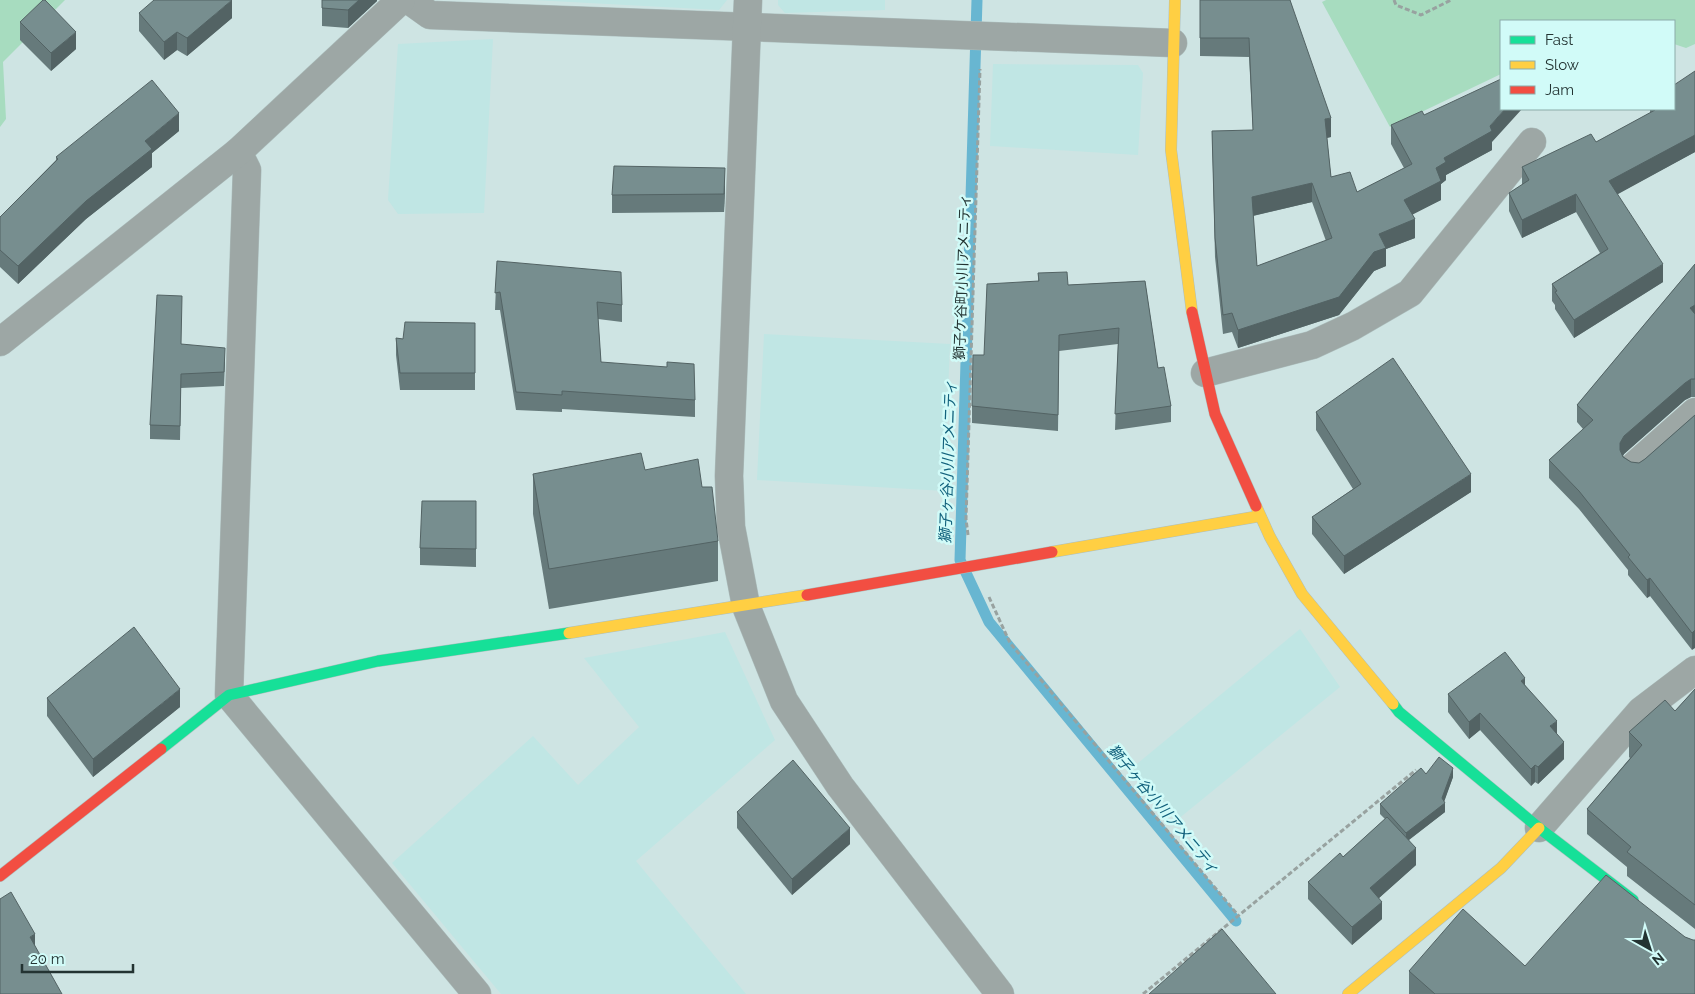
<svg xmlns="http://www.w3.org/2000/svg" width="1695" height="994" viewBox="0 0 1695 994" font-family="Raleway,'Noto Sans JP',sans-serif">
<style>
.built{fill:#c0e6e4}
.green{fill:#a7dcbf}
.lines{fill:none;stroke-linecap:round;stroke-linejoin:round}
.stream{stroke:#68b6d1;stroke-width:11}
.street-casing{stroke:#adbfbe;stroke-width:29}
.fast-casing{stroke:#adbfbe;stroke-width:12}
.slow-casing{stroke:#adbfbe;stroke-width:12}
.jam-casing{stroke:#adbfbe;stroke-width:12}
.path{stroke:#98a2a0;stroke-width:3;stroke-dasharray:5 2.5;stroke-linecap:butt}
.street{stroke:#9da7a5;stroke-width:28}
.fast{stroke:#16e098;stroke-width:11}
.slow{stroke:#ffcf43;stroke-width:11}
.jam{stroke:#f24e42;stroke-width:11}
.wall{fill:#667a7b;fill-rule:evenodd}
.shaded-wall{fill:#536364}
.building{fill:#778e8f;stroke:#536364;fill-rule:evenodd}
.labels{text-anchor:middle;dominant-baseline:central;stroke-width:5;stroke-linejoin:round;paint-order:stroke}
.street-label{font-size:14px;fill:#233332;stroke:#d1fbf8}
.water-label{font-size:15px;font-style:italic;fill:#12617c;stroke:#d1fbf8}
</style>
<rect width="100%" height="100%" fill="#cee4e3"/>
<g class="built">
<polygon points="533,0 727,0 719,10"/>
<polygon points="778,0 885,0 885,10 785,13 778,5"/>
<polygon points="493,39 484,213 398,214 388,200 398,44"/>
<polygon points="993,64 1138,65 1143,73 1138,155 990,146"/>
<polygon points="764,334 950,344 944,491 757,480"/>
<polygon points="1300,629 1340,687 1177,820 1132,768"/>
<polygon points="725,632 775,740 636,861 746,994 501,994 392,863 533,736 578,785 639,727 584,658"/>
</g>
<g class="green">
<polygon points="0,0 65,0 3,62 6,119 0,127"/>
<polygon points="1326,0 1695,0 1695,44 1686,48 1674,44 1674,21 1501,21 1501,74 1390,127 1322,2"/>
</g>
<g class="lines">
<polyline class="stream" points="977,0 960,560 989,622 1236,921"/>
<g class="street-casing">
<g id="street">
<polyline points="409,0 430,15 1173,43"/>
<polyline points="748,0 729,476 731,527 746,606 784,701 840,786 1000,994"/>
<polyline points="238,152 247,170 229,695 477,994"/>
<polyline points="0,342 238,152 401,0"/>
<polyline points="1205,373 1312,345 1353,326 1410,293 1532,142"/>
<polyline points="1635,465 1695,412"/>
<polyline points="1539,828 1641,711 1695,670"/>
</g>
</g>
<g class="fast-casing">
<g id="fast">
<polyline points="1393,704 1399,712 1539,828 1633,900"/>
<polyline points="161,749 229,695 378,661 569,633"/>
</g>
</g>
<g class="slow-casing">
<g id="slow">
<polyline points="1175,0 1171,150 1192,312"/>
<polyline points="1256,506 1270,537 1302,594 1393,704"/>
<polyline points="1052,552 1260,516"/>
<polyline points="569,633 807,595"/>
<polyline points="1348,994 1501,868 1539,828"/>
</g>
</g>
<g class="jam-casing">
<g id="jam">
<polyline points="1192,312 1215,414 1256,506"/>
<polyline points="807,595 1052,552"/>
<polyline points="0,876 161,749"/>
</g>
</g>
<g class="path">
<polyline points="1394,0 1396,5 1421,15 1451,0"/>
<polyline points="968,535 966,519 980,69"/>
<polyline points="989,597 1010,643 1237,914"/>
<polyline points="1143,994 1416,770"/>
</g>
<use href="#street" class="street"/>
<use href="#fast" class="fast"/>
<use href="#slow" class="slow"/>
<use href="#jam" class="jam"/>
</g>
<g class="wall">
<polygon points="322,0 377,1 348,28 322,26"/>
<path d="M1290,0L1331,137L1327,138L1331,177L1357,192L1404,168L1391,144V125L1424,115L1492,142V150L1446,175V180L1441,184V200L1412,214L1415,238L1386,249V266L1374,271L1339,315L1238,348L1232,332L1223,334L1215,257L1212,131H1253L1249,57L1200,56V38ZM1312,202L1326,241L1257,266L1253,216Z"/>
<polygon points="139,13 232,18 187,56 177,50 164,60 139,31"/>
<polygon points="20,22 76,49 51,71 20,40"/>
<polygon points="1695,71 1695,152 1617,194 1663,282 1574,338 1555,309 1555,305 1552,301 1552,284 1600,253 1576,212 1522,238 1509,211 1509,193 1522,185 1522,167 1596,142 1650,113 1650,109 1674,109"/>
<polygon points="179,131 152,153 152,167 86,219 18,284 0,267 0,217 56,160 56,157"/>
<polygon points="725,186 724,212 612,213 612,195"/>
<polygon points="497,261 622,305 622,322 598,319 601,362 695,400 695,417 562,409 562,412 516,410 500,310 495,310"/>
<polygon points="1695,264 1695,397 1691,397 1685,400 1624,454 1623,456 1631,462 1639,463 1645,459 1695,415 1692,650 1650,596 1647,598 1628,575 1628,570 1579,509 1549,478 1549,460 1583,429 1577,422 1577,405"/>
<polygon points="1038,273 1068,285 1145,281 1158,368 1171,406 1171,422 1115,430 1118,344 1059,351 1058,431 972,423 972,406 984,355 1038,281"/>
<polygon points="475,323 475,390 400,390 396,355 396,338 403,339"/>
<polygon points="181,344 225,362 224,386 181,388 180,440 150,439 150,425"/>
<polygon points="1316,412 1471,492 1344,574 1312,534 1312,517 1353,489 1316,430"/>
<polygon points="645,470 702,487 718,541 718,581 549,609 533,514 533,474"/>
<polygon points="476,501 476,567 420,565 420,548"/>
<polygon points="1525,685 1557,734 1564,759 1538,784 1535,782 1531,786 1480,730 1469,739 1448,712 1448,694"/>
<polygon points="1695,689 1695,929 1627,876 1627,867 1587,834 1587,809 1630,758 1629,757 1629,732 1675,711"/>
<polygon points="47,698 180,707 93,777 47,716"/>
<polygon points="1426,774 1453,777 1444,801 1445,812 1409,840 1416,865 1379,898 1382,919 1352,945 1308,899 1308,882 1343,857 1385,819 1380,814 1380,804"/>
<polygon points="737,812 850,844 792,895 737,828"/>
<polygon points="1685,937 1693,940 1695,994 1409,994 1409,971 1525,966"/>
</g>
<g class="shaded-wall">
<polygon points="232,0 232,18 187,56 187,38"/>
<polygon points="359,0 377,0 377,1 348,28 348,10"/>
<polygon points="76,32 76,49 51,71 51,53"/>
<polygon points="177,32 177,50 164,60 164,42"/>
<polygon points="1505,109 1522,109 1492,142 1492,150 1446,175 1446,180 1441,184 1441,200 1404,219 1404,200 1436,168 1444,158 1490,126"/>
<polygon points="179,113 179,131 152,153 152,167 86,219 18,284 18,266 145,141"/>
<polygon points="1331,118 1331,137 1325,138 1325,119"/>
<polygon points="1695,135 1695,152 1609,199 1609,181"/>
<polygon points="725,168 725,186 724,212 724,194"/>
<polygon points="1312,183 1312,202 1252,216 1252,197"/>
<polygon points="1576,194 1576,212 1522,238 1522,220"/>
<polygon points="1415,219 1415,238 1386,249 1386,266 1374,271 1339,315 1238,348 1238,330 1379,234"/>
<polygon points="1663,264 1663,282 1574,338 1574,320"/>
<polygon points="1695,305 1695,323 1690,308"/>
<polygon points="1691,379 1691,397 1685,400 1624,454 1620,461 1620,468 1620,443 1624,436 1685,383"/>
<polygon points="1471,474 1471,492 1344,574 1344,556"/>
<polygon points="1650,578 1650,596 1647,598 1647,580"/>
<polygon points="1695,630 1695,648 1692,650 1692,633"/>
<polygon points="1525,678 1525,695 1521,681"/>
<polygon points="180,689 180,707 93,777 93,759"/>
<polygon points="1480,713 1480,730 1469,739 1469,722"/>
<polygon points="1557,721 1557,738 1550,726"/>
<polygon points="1564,742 1564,759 1538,784 1538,767"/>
<polygon points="1535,765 1535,782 1531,786 1531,769"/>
<polygon points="1453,768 1453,777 1443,805 1445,803 1445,812 1406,842 1406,833 1442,798"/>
<polygon points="850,828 850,844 792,895 792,879"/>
<polygon points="1416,848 1416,865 1370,906 1370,888"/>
<polygon points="1382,902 1382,919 1352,945 1352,927"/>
<polygon points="35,934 35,958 30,937"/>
</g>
<g class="building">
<polygon points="43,0 45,0 76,32 51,53 20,22"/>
<polygon points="154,0 232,0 187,38 177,32 164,42 139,13"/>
<polygon points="322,0 359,0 348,10 322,8"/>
<path d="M1200,0H1290L1331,118L1325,119L1331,177L1350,172L1357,192L1412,164L1391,125L1422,111L1424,115L1501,79V109H1505L1490,126L1492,131L1444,158L1446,162L1436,168L1441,181L1404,200L1415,219L1379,234L1386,248L1374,252L1339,297L1238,330L1232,313L1223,315L1215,238L1212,131L1253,130L1249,38H1200ZM1312,183L1332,238L1257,266L1252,197Z"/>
<polygon points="1695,71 1695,135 1609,181 1663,264 1574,320 1555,292 1557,291 1552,284 1608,249 1576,194 1522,220 1509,193 1529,180 1522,167 1591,134 1596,142 1655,110 1654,109 1674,109 1674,85"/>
<polygon points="152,80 179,113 145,141 152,149 86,201 18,266 0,250 0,217 58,159 56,157"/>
<polygon points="614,166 725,168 724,194 612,195"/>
<polygon points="497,261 621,272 622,305 597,302 601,362 667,367 667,362 694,364 695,400 562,391 562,395 516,392 500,292 495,293"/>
<polygon points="1695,264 1695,305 1690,308 1695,314 1695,379 1691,379 1685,383 1624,436 1620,443 1620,450 1623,457 1631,462 1639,463 1645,459 1695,415 1695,630 1692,633 1650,578 1647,580 1628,557 1630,555 1579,491 1549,460 1593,420 1577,405"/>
<polygon points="1067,272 1068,285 1145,281 1158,368 1164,367 1171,406 1115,414 1119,328 1059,335 1058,415 972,406 973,355 984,355 987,284 1039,281 1038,273"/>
<polygon points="157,295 182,296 181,344 225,348 224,372 181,374 180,426 150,425"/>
<polygon points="405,322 475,323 475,373 400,373 396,338 403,339"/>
<polygon points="1393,358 1471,474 1344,556 1312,517 1361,484 1316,412"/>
<polygon points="641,453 645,470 698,459 702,487 712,487 718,541 549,569 533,474"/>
<polygon points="422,501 476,501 476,549 420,548"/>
<polygon points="134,627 180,689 93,759 47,698"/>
<polygon points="1505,652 1525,678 1521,681 1557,721 1550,726 1564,742 1538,767 1535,765 1531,769 1480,713 1469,722 1448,694"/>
<polygon points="1695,689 1695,905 1627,852 1631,847 1587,809 1642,745 1629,732 1665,700 1675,711"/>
<polygon points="1439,757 1453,768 1442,798 1445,803 1406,833 1380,804 1421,768 1426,774"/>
<polygon points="793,760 850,828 792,879 737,812"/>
<polygon points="1387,817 1416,848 1370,888 1382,902 1352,927 1308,882 1340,853 1343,857"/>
<polygon points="1606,875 1685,937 1693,940 1695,940 1695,994 1435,994 1409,971 1463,909 1525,966"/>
<polygon points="11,892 35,934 30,937 62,994 0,994 0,899"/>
<polygon points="1222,929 1276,994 1149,994"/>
</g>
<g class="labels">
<g class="street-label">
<text transform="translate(962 277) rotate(-88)">獅子ケ谷町小川アメニティ</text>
</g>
<g class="water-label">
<text transform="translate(948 462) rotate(-88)">獅子ヶ谷小川アメニティ</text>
<text transform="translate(1163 809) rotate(50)">獅子ヶ谷小川アメニティ</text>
</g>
</g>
<rect x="1500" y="20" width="175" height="90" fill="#d1fbf8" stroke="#8baba9"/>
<rect x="1510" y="36" width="25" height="8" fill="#16e098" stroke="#8baba9"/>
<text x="1545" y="45" font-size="15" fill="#233332">Fast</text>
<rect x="1510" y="61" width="25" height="8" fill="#ffcf43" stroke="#8baba9"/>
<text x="1545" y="70" font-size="15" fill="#233332">Slow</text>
<rect x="1510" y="86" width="25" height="8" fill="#f24e42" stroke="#8baba9"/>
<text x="1545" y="95" font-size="15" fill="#233332">Jam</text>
<g transform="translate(1650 949) rotate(141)" stroke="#d1fbf8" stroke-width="4" paint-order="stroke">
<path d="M0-4L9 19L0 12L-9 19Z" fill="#233332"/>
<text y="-8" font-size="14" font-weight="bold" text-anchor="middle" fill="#233332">N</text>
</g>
<path d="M22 964v8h111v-8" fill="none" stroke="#233332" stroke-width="2.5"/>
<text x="30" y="964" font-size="15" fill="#233332" stroke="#d1fbf8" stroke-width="4" paint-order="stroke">20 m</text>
</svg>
